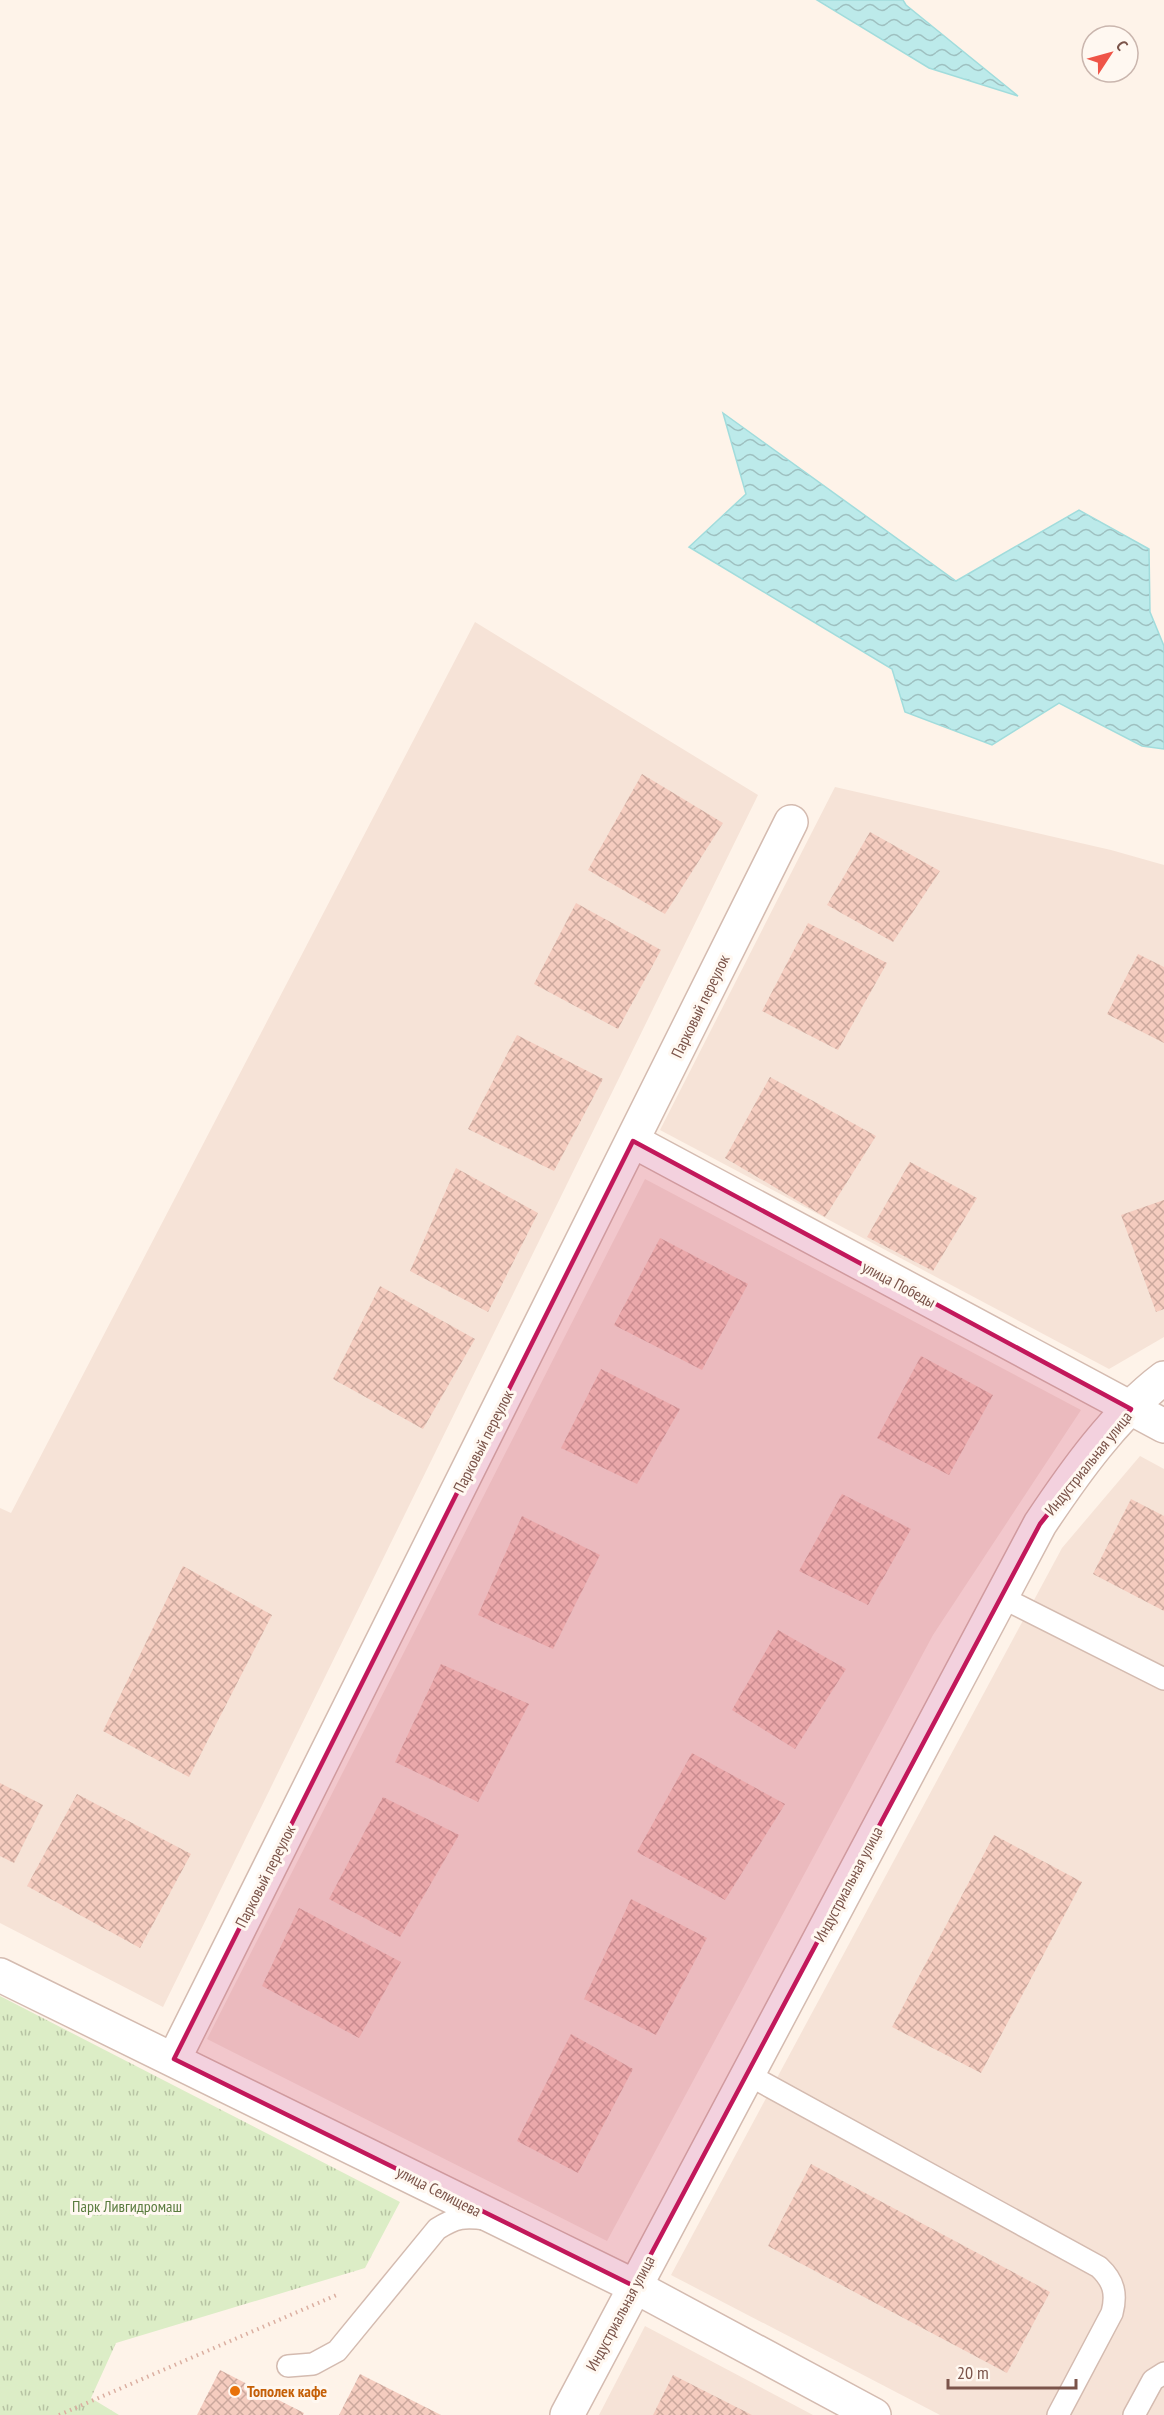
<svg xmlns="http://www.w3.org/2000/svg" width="1164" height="2415" viewBox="0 0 1164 2415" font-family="'PT Sans Narrow',sans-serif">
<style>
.residential{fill:#f6e3d7}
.grass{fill:url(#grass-tufts)}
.water{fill:url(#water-waves);stroke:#a1dcdc;stroke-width:1.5}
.building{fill:url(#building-cross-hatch)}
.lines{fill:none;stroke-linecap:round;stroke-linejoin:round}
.service-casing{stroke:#d4bbb0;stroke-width:24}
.minor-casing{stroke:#d4bbb0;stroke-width:36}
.tertiary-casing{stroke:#d4bbb0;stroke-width:36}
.path{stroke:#dbafa1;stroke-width:4;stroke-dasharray:1.5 4.5;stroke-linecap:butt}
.service{stroke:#fff;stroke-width:21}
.minor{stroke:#fff;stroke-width:33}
.tertiary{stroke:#fff;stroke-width:33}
.marked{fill:#c2185b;fill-opacity:0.2;stroke:#c2185b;stroke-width:4.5;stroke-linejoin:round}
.food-dot{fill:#e8710a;stroke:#fff8f1;stroke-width:2}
.labels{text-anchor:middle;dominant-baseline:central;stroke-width:6;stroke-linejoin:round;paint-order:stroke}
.street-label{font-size:16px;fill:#7b544a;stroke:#fff8f1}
.park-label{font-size:16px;fill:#597b3e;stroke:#fff8f1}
.food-label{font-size:16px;font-weight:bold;fill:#c56008;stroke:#fff8f1;text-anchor:start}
</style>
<defs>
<pattern id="grass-tufts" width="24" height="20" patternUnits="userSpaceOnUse" patternTransform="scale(1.5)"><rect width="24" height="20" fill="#dcedc6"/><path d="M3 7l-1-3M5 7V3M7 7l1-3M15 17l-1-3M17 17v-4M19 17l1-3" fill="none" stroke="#b7c3a3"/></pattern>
<pattern id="water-waves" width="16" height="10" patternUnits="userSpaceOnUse" patternTransform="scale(1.5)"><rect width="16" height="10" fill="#bceaea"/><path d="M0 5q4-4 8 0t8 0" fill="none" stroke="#9ec0c0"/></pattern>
<pattern id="building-cross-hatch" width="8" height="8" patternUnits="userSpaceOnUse" patternTransform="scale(1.5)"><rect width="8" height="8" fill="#f5ccbf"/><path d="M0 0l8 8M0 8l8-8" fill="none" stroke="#cba89d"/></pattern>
</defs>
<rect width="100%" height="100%" fill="#fef3e9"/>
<g class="residential">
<polygon points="475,622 758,795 163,2007 0,1923 0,1508 11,1513"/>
<polygon points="835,787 1111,850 1164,865 1164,1337 1109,1369 660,1130"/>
<polygon points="645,1179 1081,1410 933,1635 607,2241 207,2039"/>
<polygon points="1140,1456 1164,1469 1164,2415 940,2415 671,2275 1062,1548"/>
<polygon points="645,2326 813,2415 599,2415"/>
</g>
<polygon class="grass" points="0,1996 400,2202 365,2268 116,2343 91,2398 119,2415 0,2415"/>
<g class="water">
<polygon points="817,0 903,0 906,5 1018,96 929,68"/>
<polygon points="723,413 956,581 1079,510 1149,549 1150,612 1164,646 1164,749 1142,746 1059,703 992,745 905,712 892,669 689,547 746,494"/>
</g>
<g class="building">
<polygon points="642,774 723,823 665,914 588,870"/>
<polygon points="870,832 940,871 893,942 827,905"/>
<polygon points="576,903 661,950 618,1029 534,984"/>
<polygon points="808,923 887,963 838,1050 762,1011"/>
<polygon points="1138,954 1164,967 1164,1043 1107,1014"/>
<polygon points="517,1035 603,1079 554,1171 468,1129"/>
<polygon points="770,1077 876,1136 825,1217 725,1158"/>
<polygon points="910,1162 977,1198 933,1271 867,1237"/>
<polygon points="456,1168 538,1213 488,1312 410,1271"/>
<polygon points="1164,1200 1164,1309 1156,1312 1121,1215"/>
<polygon points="660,1238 748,1284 702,1370 614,1325"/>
<polygon points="380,1286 475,1339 423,1429 333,1379"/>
<polygon points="921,1356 993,1395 949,1475 877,1438"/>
<polygon points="601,1369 680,1409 637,1484 561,1448"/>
<polygon points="842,1494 911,1529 868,1605 799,1571"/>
<polygon points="1131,1499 1164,1516 1164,1611 1093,1574"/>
<polygon points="522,1516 600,1555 553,1649 478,1615"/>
<polygon points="183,1566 272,1615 189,1777 103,1731"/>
<polygon points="778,1630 846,1669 795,1749 732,1710"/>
<polygon points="441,1664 529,1704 478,1802 395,1762"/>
<polygon points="692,1753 785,1804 725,1900 637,1852"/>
<polygon points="0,1783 43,1805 14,1863 0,1856"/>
<polygon points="77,1794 191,1854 140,1948 27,1886"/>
<polygon points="383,1797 459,1835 400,1937 329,1899"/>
<polygon points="994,1835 1082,1882 981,2073 892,2027"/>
<polygon points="631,1899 707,1938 656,2035 584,1999"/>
<polygon points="299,1908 401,1962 359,2038 262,1986"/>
<polygon points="571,2034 633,2069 578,2173 517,2141"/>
<polygon points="811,2164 1050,2292 1007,2373 768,2246"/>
<polygon points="220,2370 304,2413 303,2415 197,2415"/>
<polygon points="360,2374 441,2415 339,2415"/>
<polygon points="673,2375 752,2415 653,2415"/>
</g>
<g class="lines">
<g class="service-casing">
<g id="service">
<polyline points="1001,1597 1164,1679"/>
<path d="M747,2074L1099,2267C1114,2281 1117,2294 1112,2313L1058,2415"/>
<path d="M288,2366L313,2364L337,2351L437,2229C456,2217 464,2216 486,2219"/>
<polyline points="1134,2415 1153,2380 1164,2373"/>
</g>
</g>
<g class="minor-casing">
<g id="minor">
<polyline points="633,1141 1164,1426"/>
<polyline points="0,1975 634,2286 874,2415"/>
<polyline points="174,2059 791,822"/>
</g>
</g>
<g class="tertiary-casing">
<path id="tertiary" d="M567,2415L1040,1524C1074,1473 1115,1415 1164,1378"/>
</g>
<polyline class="path" points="59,2415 339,2294"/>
<use href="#service" class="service"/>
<use href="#minor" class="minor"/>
<use href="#tertiary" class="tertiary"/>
</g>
<path class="marked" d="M633,1141L1131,1409L1040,1524L634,2286L174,2059Z"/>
<circle class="food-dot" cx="235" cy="2391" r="6"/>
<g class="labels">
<g class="street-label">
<text transform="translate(700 1006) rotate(-64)">Парковый переулок</text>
<text transform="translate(899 1284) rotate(28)">улица Победы</text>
<text transform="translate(483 1441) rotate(-63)">Парковый переулок</text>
<text transform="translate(1088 1463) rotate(-51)">Индустриальная улица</text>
<text transform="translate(265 1876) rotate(-63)">Парковый переулок</text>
<text transform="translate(848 1884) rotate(-62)">Индустриальная улица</text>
<text transform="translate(439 2191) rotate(27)">улица Селищева</text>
<text transform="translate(620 2313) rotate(-62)">Индустриальная улица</text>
</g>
<g class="park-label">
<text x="127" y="2206">Парк Ливгидромаш</text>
</g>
<g class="food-label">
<text x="247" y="2391">Тополек кафе</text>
</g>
</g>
<g transform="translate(1110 54) rotate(54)"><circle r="28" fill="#fff8f1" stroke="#cab6ae" stroke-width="1.5"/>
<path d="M0-4.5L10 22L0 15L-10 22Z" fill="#ef5447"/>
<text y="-9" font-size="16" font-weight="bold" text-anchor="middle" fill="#7b544a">С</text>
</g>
<path d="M948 2379v9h128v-9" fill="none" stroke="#7b544a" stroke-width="3"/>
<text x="957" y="2379" font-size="18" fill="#7b544a" stroke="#fff8f1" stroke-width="4.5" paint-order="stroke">20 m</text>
</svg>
